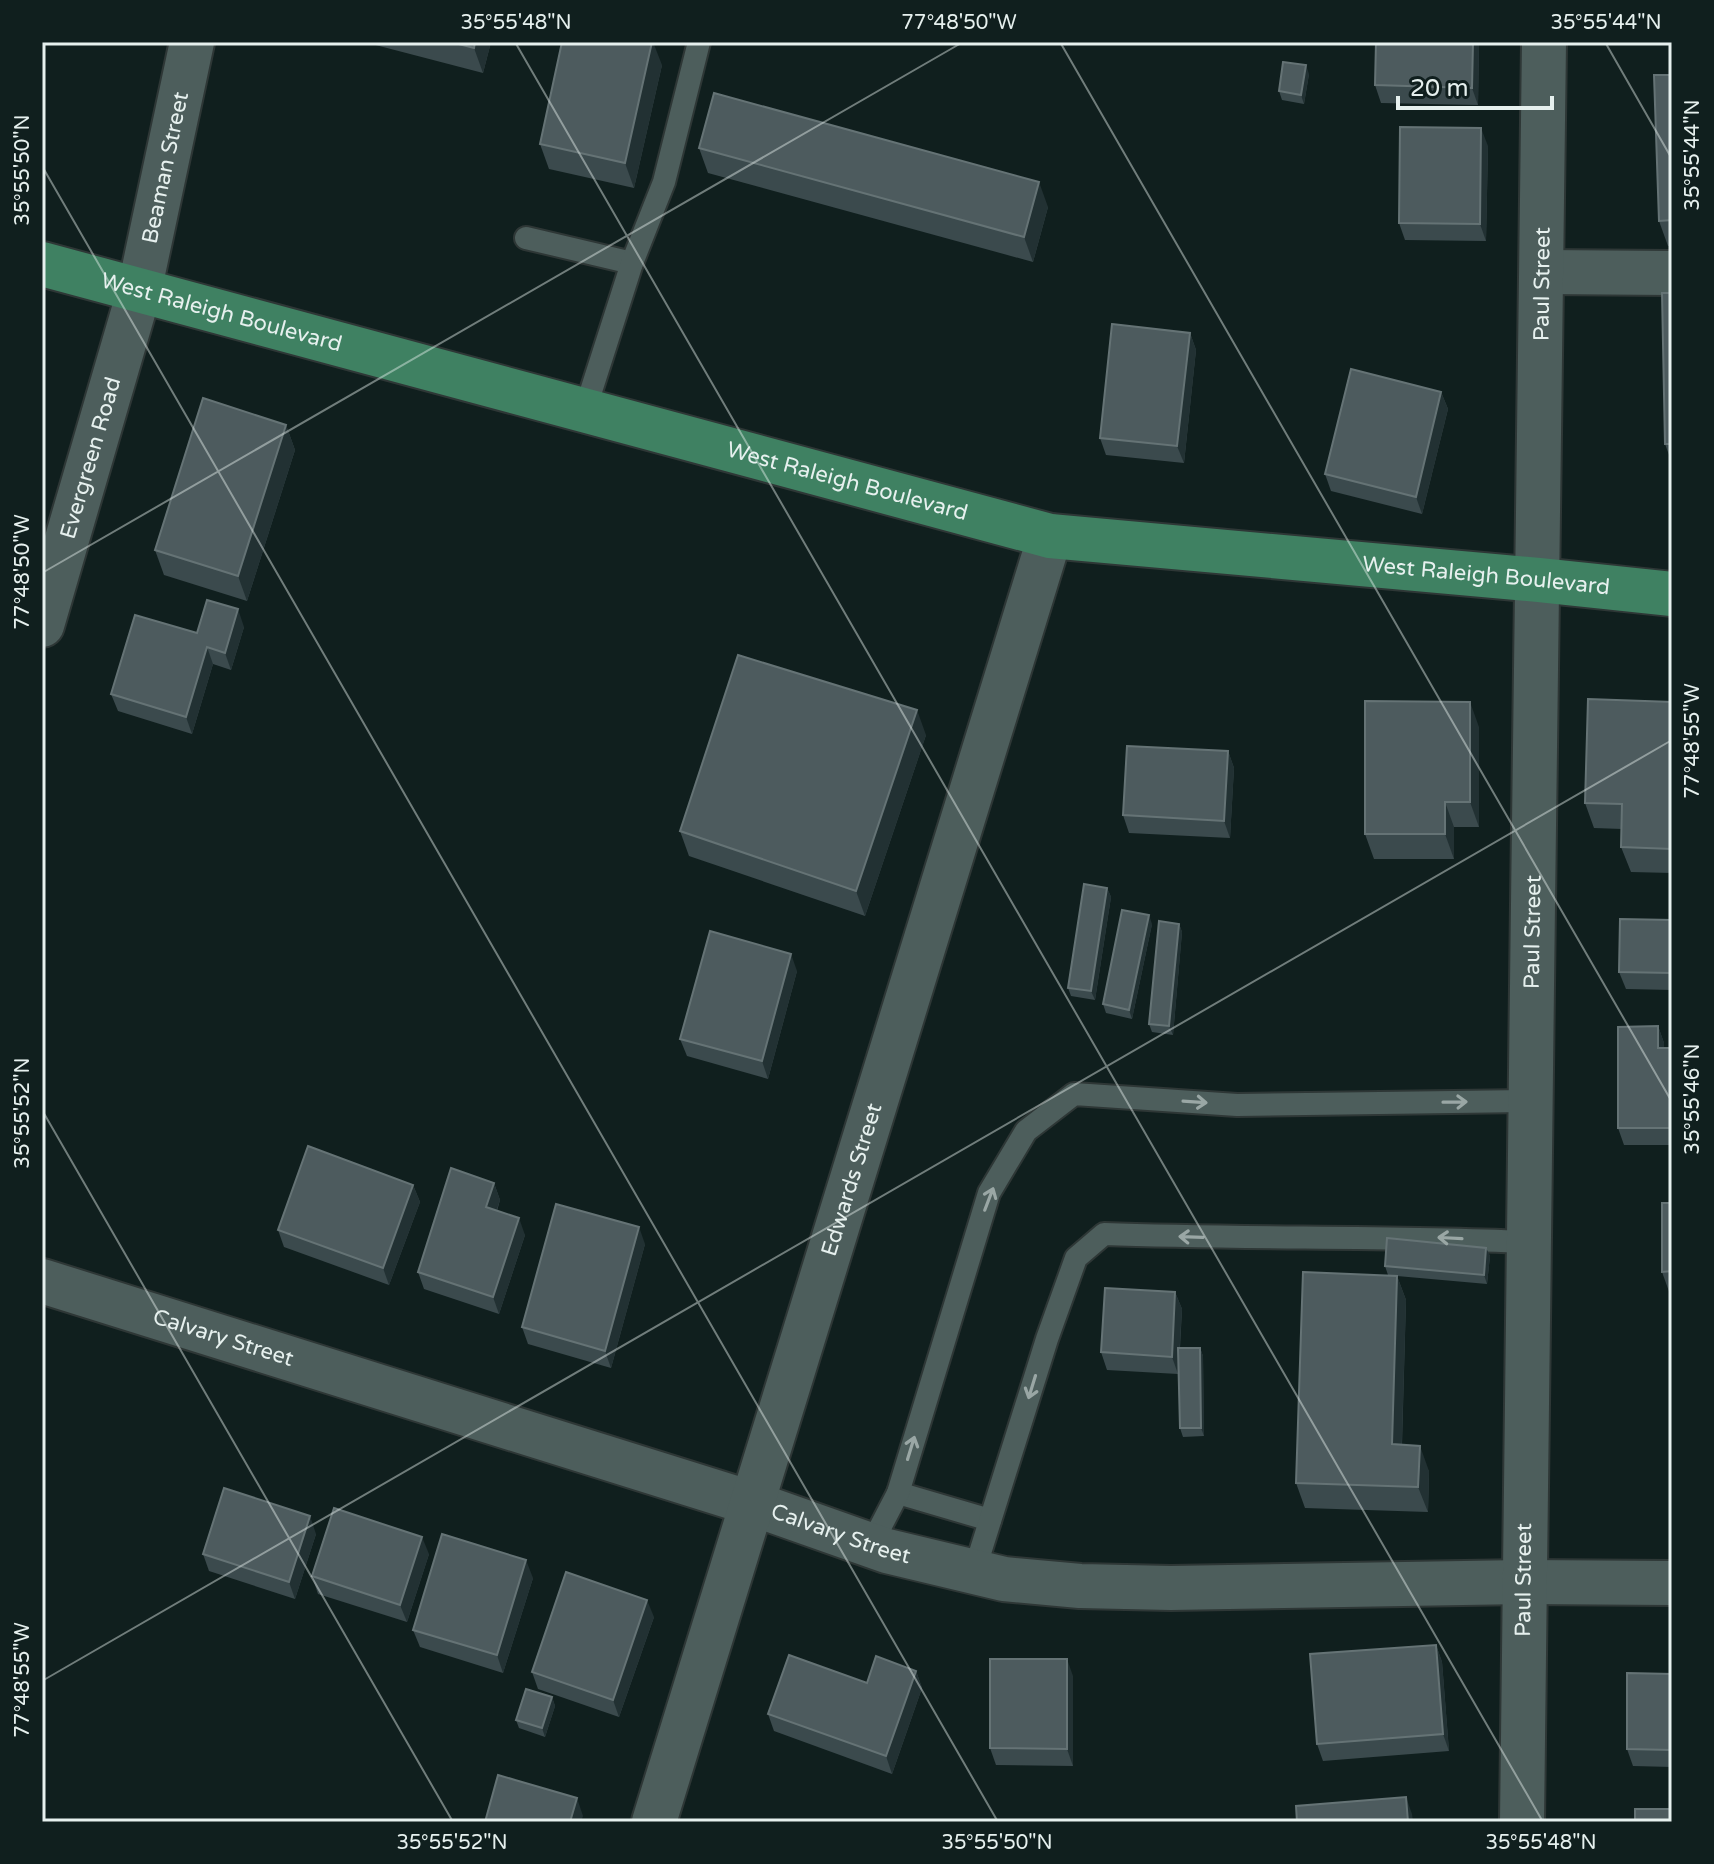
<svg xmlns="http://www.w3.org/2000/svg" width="1714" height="1864" viewBox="0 0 1714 1864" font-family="'Varela Round',sans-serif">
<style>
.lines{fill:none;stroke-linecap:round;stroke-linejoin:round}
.service-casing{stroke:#2e3736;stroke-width:26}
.minor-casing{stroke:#2e3736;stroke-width:48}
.primary-casing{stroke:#2e3736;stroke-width:48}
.service{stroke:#4d5e5c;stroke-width:22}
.minor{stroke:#4d5e5c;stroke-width:44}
.primary{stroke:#3f8162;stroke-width:44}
.wall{fill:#3b4a4d}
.shaded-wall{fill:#223133}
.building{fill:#4d5b5e;stroke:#657375;stroke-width:2}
.oneway{stroke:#9aa7a5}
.ticks{fill:none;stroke:#e6f0ee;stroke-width:2;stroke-opacity:0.45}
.labels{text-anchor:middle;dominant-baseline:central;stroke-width:7;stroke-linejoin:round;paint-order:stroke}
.street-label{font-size:22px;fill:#e6f0ee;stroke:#101f1e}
.neatline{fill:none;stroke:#e6f0ee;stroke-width:3}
.ticks-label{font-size:20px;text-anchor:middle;fill:#e6f0ee}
</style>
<rect width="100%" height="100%" fill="#101f1e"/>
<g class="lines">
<g class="service-casing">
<g id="service">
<polyline points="526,238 632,263"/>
<polyline points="585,410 632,263 664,182 699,42"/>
<polyline points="898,1493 990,1520"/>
<polyline points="871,1545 898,1493 989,1193 1026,1131 1074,1094 1237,1105 1530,1101"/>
<path d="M974,1572L1047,1339L1076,1258L1104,1234C1246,1239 1387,1236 1528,1242"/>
</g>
</g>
<g class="minor-casing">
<g id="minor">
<polyline points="1543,272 1672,273"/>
<path id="s1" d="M42,625L139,292L192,42"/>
<path id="s2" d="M42,1281L754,1504L887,1551L1004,1579L1080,1586L1171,1588L1523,1582L1672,1583"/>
<path id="s3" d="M654,1822L1050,536"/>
<path id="s4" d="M1522,1822C1524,1229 1541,635 1544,42"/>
</g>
</g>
<g class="primary-casing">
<g id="primary">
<path id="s5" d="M42,264L1050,536L1539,580L1672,594"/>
</g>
</g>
<use href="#service" class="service"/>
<use href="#minor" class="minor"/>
<use href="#primary" class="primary"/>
</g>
<g class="wall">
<polygon points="364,42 491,42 483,73"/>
<polygon points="1479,42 1478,105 1381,103 1375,85"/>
<polygon points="662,65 634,188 549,169 540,144"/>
<polygon points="1309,74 1304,104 1282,100 1279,91"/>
<polygon points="1672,75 1672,246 1668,246 1659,221"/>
<polygon points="1488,146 1486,241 1405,240 1399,223"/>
<polygon points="699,148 1048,207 1033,262 708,173"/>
<polygon points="1672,293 1672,463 1665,444"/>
<polygon points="1190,333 1196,350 1184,463 1106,455 1100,438"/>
<polygon points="1441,392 1448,409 1422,514 1331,491 1325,474"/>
<polygon points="286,425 295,450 247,601 164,575 155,550"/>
<polygon points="244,627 231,670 213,664 192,734 118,711 111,694 197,633"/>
<polygon points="1672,702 1672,873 1631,872 1621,847 1622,829 1594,828 1585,803"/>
<polygon points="1479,727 1479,827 1454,827 1454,859 1374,859 1365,834"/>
<polygon points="926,735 865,916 689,856 680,831"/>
<polygon points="1228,751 1234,768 1230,838 1129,833 1123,815"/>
<polygon points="1107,888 1111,897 1095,1000 1071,996 1068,988"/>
<polygon points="1672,920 1672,990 1626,989 1619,972"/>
<polygon points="1152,924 1132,1019 1106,1013 1103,1004"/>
<polygon points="1179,924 1182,932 1173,1035 1152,1032 1149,1024"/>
<polygon points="797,971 768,1079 687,1056 680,1039"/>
<polygon points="1658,1026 1664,1043 1664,1048 1672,1048 1672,1145 1624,1145 1618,1128"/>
<polygon points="494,1183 500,1200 497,1211 525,1235 499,1314 424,1289 418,1272"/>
<polygon points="413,1185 420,1202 389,1285 284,1247 278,1230"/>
<polygon points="1672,1203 1672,1297 1671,1297 1662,1272"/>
<polygon points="645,1244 611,1368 528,1344 522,1327"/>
<polygon points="1486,1248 1490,1256 1487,1284 1397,1276 1406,1300 1402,1445 1429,1471 1428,1512 1305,1508 1296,1483 1388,1275 1385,1266"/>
<polygon points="1175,1292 1182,1309 1180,1348 1200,1348 1203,1356 1204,1436 1183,1437 1180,1428 1178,1374 1107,1370 1101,1352"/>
<polygon points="316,1534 295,1599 209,1571 203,1554"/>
<polygon points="429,1554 407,1622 318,1594 312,1576"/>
<polygon points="533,1578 503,1673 420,1647 413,1630"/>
<polygon points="654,1617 619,1717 538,1689 532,1672"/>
<polygon points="1436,1645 1442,1662 1449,1751 1323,1761 1317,1744"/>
<polygon points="916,1671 922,1688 892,1774 774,1731 768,1714 867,1683"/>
<polygon points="1672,1674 1672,1767 1633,1766 1627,1749"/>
<polygon points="1073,1676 1073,1766 996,1765 990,1748"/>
<polygon points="552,1697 555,1706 545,1737 519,1728 516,1720"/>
</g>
<g class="shaded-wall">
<polygon points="475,42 491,42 483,73 474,48"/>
<polygon points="652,42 653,42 662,65 634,188 625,163"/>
<polygon points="1473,42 1479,42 1478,105 1472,88"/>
<polygon points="1306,65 1309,74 1304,104 1301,95"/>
<polygon points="1481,128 1488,146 1486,241 1480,224"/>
<polygon points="1039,182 1048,207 1033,262 1024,237"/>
<polygon points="1190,333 1196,350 1184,463 1177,446"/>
<polygon points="1441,392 1448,409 1422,514 1416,497"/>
<polygon points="286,425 295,450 247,601 238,576"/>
<polygon points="238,609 244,627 231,670 225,653"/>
<polygon points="207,647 213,664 192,734 186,717"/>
<polygon points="1470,702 1479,727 1479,827 1470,802"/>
<polygon points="917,710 926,735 865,916 856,891"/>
<polygon points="1228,751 1234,768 1230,838 1224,821"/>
<polygon points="1445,802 1454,827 1454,859 1445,834"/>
<polygon points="1107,888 1111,897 1095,1000 1091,991"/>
<polygon points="1149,915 1152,924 1132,1019 1129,1010"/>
<polygon points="1179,924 1182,932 1173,1035 1169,1026"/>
<polygon points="791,954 797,971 768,1079 762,1061"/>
<polygon points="1658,1026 1664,1043 1664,1066 1658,1048"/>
<polygon points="494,1183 500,1200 492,1224 486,1207"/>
<polygon points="413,1185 420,1202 389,1285 383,1268"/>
<polygon points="519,1218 525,1235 499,1314 493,1297"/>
<polygon points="639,1227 645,1244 611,1368 605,1351"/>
<polygon points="1486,1248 1490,1256 1487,1284 1484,1275"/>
<polygon points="1397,1276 1406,1300 1401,1469 1392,1444"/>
<polygon points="1175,1292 1182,1309 1178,1374 1172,1357"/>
<polygon points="1200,1348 1203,1356 1204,1436 1201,1428"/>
<polygon points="1420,1446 1429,1471 1428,1512 1418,1487"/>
<polygon points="310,1516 316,1534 295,1599 289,1582"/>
<polygon points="422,1537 429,1554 407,1622 400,1605"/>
<polygon points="526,1560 533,1578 503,1673 497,1655"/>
<polygon points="647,1600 654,1617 619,1717 613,1700"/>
<polygon points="1436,1645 1442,1662 1449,1751 1443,1734"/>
<polygon points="1067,1659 1073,1676 1073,1766 1067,1749"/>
<polygon points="916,1671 922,1688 892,1774 886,1756"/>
<polygon points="552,1697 555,1706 545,1737 542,1728"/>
<polygon points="1406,1797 1412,1814 1413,1822 1408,1822"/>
<polygon points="577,1798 583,1816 581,1822 570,1822"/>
</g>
<g class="building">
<polygon points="451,42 475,42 474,48"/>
<polygon points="562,42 652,42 625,163 540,144"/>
<polygon points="1376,42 1473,42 1472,88 1375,85"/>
<polygon points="1283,62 1306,65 1301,95 1279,91"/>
<polygon points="1654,75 1672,75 1672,220 1659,221"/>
<polygon points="714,93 1039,182 1024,237 699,148"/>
<polygon points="1400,127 1481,128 1480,224 1399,223"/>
<polygon points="1662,293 1672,293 1672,444 1665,444"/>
<polygon points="1112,324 1190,333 1177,446 1100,438"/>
<polygon points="1351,369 1441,392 1416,497 1325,474"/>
<polygon points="203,398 286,425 238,576 155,550"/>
<polygon points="207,600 238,609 225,653 207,647 186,717 111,694 135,615 197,633"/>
<polygon points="738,655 917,710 856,891 680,831"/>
<polygon points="1588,699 1672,702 1672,849 1621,847 1622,804 1585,803"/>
<polygon points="1365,701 1470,702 1470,802 1445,802 1445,834 1365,834"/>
<polygon points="1127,746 1228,751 1224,821 1123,815"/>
<polygon points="1084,884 1107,888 1091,991 1068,988"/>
<polygon points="1122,910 1149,915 1129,1010 1103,1004"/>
<polygon points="1620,919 1672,920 1672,973 1619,972"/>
<polygon points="1159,921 1179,924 1169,1026 1149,1024"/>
<polygon points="710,931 791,954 762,1061 680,1039"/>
<polygon points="1658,1026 1658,1048 1672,1048 1672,1128 1618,1128 1618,1027"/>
<polygon points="308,1146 413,1185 383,1268 278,1230"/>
<polygon points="451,1168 494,1183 486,1207 519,1218 493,1297 418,1272"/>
<polygon points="1662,1203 1672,1203 1672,1271 1662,1272"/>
<polygon points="556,1204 639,1227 605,1351 522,1327"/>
<polygon points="1387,1238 1486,1248 1484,1275 1385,1266"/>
<polygon points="1303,1272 1397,1276 1392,1444 1420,1446 1418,1487 1296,1483"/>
<polygon points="1105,1288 1175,1292 1172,1357 1101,1352"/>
<polygon points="1178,1348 1200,1348 1201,1428 1180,1428"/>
<polygon points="224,1488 310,1516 289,1582 203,1554"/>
<polygon points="334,1508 422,1537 400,1605 312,1576"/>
<polygon points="442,1534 526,1560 497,1655 413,1630"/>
<polygon points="566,1572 647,1600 613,1700 532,1672"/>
<polygon points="1436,1645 1443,1734 1317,1744 1310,1654"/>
<polygon points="789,1655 867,1683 876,1656 916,1671 886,1756 768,1714"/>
<polygon points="990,1659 1067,1659 1067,1749 990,1748"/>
<polygon points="1627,1673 1672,1674 1672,1750 1627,1749"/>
<polygon points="526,1689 552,1697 542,1728 516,1720"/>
<polygon points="498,1775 577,1798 570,1822 485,1822"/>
<polygon points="1406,1797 1408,1822 1297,1822 1296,1806"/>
<rect x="1635" y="1809" width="37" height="13"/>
</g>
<defs><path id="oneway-shaft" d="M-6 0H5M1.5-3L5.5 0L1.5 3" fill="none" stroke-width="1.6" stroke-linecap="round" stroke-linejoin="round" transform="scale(2)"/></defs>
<g class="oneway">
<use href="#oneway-shaft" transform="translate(1195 1102) rotate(4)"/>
<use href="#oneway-shaft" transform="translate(1455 1102) rotate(-1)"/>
<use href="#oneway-shaft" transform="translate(989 1199) rotate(-69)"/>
<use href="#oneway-shaft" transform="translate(1191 1237) rotate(-178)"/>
<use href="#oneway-shaft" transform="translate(1450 1238) rotate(-177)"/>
<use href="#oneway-shaft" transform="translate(1032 1387) rotate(107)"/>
<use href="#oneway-shaft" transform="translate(911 1448) rotate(-73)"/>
</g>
<path class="ticks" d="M515,42L1543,1822M1060,42L1672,1102M1605,42L1672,159M42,166L998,1822M42,573L963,42M42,1110L453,1822M42,1681L1672,740"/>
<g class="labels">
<g class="street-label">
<text stroke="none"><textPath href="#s1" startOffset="474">Beaman Street</textPath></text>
<text stroke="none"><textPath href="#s4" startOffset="1538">Paul Street</textPath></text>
<text stroke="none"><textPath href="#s5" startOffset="186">West Raleigh Boulevard</textPath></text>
<text stroke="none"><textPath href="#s1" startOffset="174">Evergreen Road</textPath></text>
<text stroke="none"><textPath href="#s5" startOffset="834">West Raleigh Boulevard</textPath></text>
<text stroke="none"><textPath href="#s5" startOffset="1482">West Raleigh Boulevard</textPath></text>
<text stroke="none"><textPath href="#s4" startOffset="890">Paul Street</textPath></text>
<text stroke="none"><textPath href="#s3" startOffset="672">Edwards Street</textPath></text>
<text stroke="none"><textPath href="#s2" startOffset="190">Calvary Street</textPath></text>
<text stroke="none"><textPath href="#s2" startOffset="838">Calvary Street</textPath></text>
<text stroke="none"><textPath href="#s4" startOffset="242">Paul Street</textPath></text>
</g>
</g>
<rect width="1714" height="1864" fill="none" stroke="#101f1e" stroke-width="88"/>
<path d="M1398 96v12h154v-12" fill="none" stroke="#e6f0ee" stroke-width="4"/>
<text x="1410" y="96" font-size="24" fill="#e6f0ee" stroke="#101f1e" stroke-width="6" paint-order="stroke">20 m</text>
<rect x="44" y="44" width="1626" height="1776" class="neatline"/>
<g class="ticks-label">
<text x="516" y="29">35°55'48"N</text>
<text x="959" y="29">77°48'50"W</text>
<text x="1606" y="29">35°55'44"N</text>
<text transform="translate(1692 155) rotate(-90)" y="7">35°55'44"N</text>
<text transform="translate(22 170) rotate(-90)" y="7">35°55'50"N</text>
<text transform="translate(22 572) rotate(-90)" y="7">77°48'50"W</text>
<text transform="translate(1692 741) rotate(-90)" y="7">77°48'55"W</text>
<text transform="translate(1692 1099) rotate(-90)" y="7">35°55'46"N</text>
<text transform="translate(22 1113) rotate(-90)" y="7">35°55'52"N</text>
<text transform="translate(22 1680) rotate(-90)" y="7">77°48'55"W</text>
<text x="452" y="1849">35°55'52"N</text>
<text x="997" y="1849">35°55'50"N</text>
<text x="1541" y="1849">35°55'48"N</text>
</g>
</svg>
